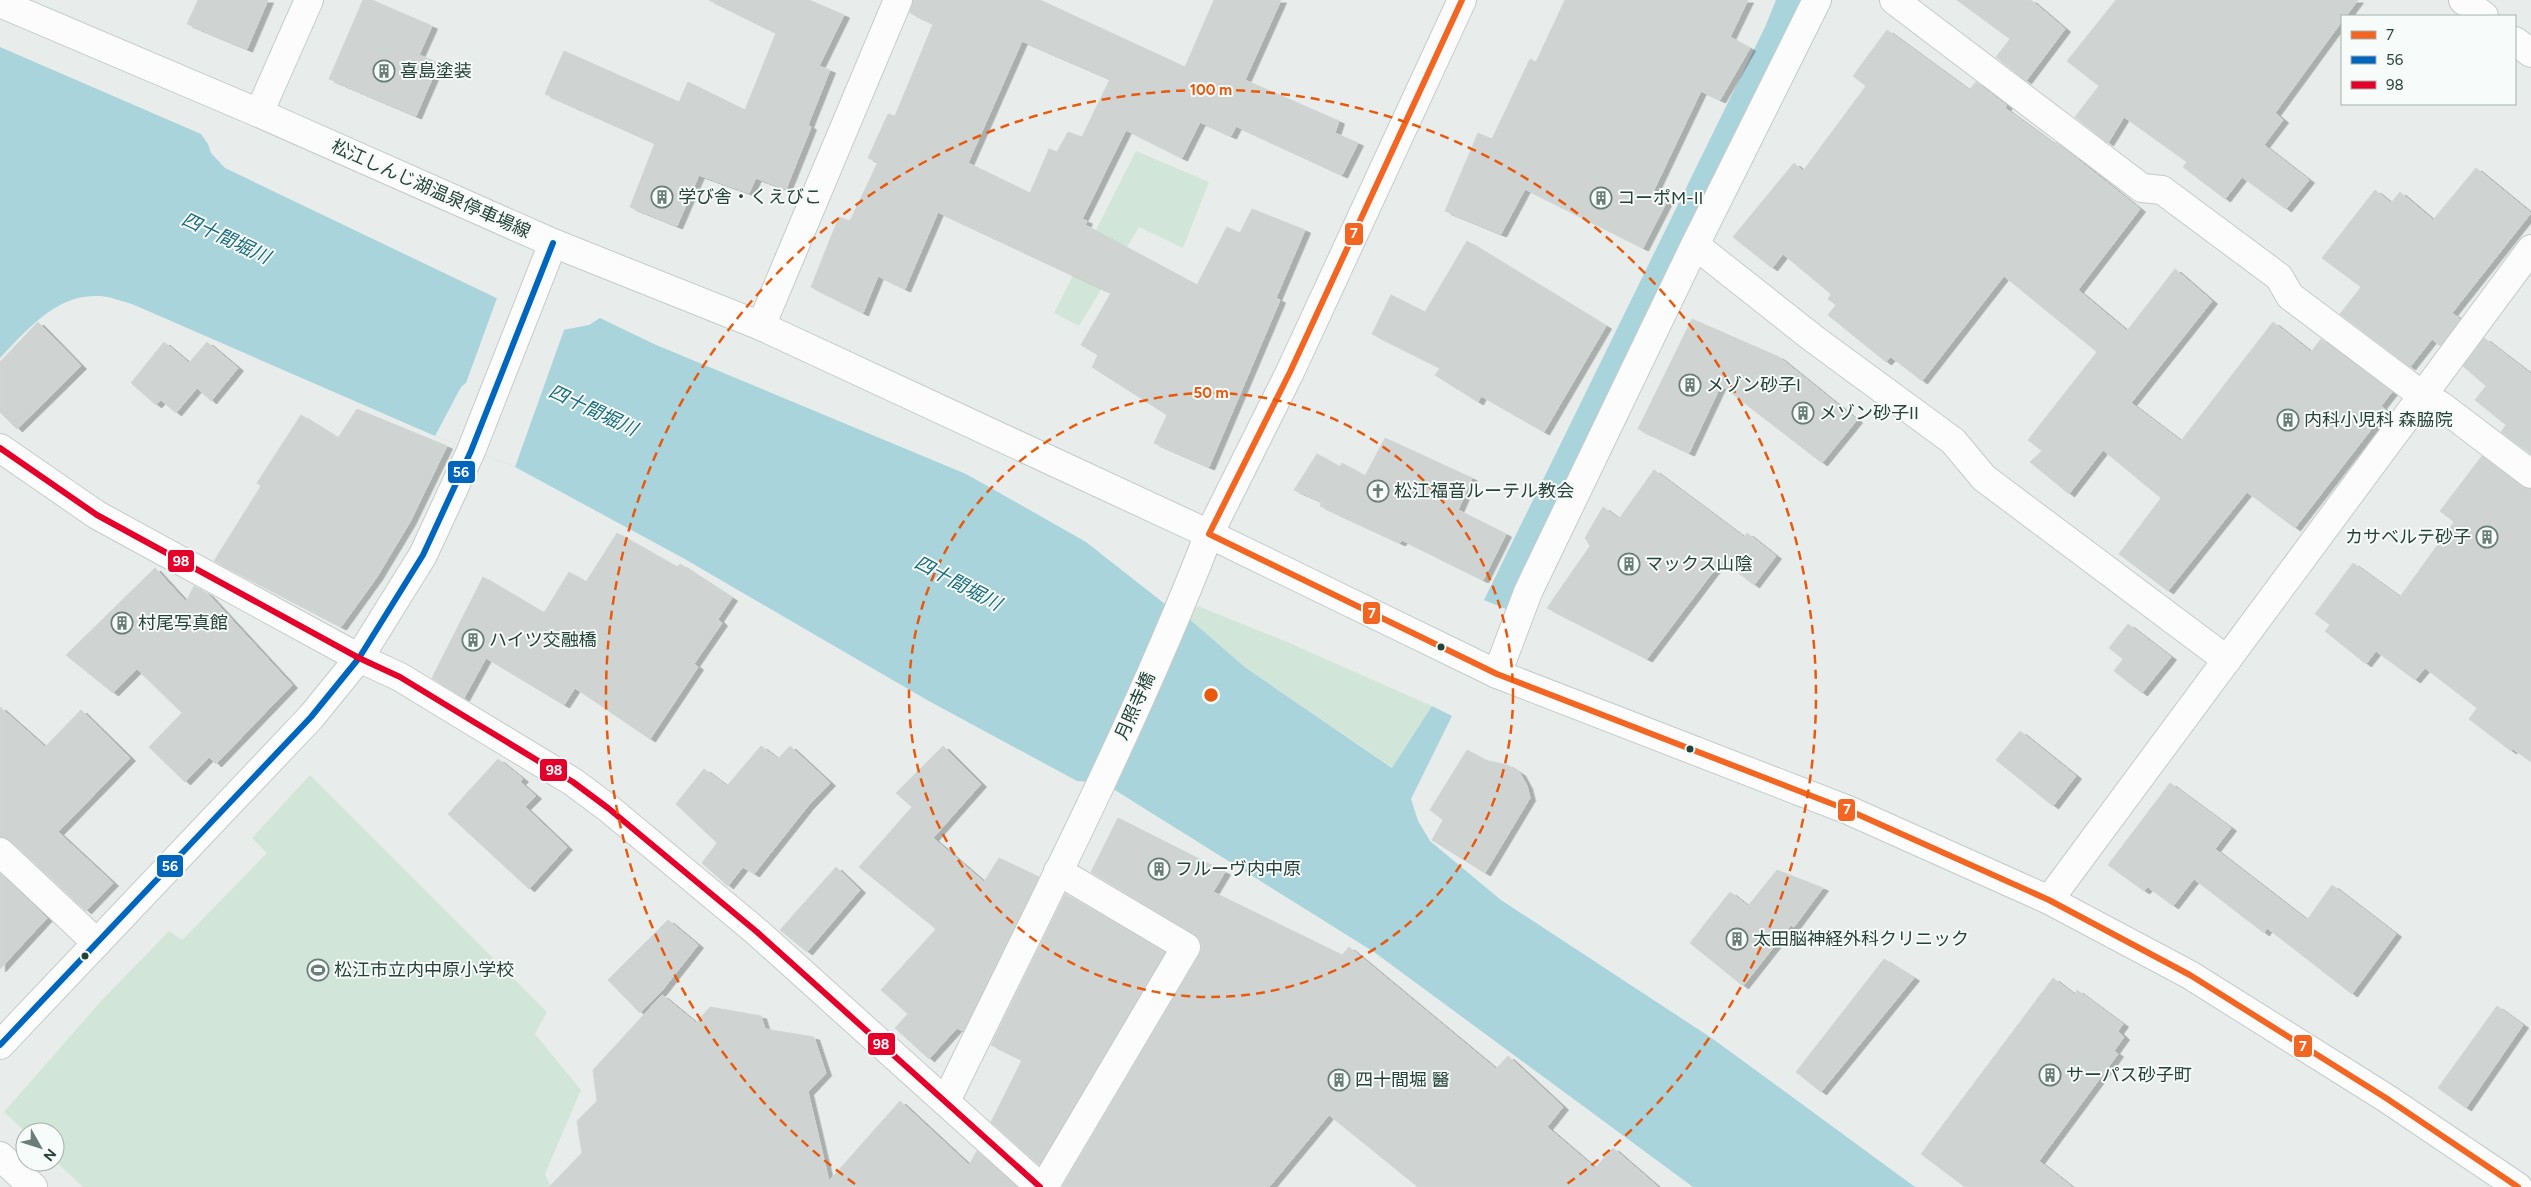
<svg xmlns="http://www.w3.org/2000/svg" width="2531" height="1187" viewBox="0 0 2531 1187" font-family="Figtree,'Noto Sans JP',sans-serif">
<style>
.green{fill:#d1e6d8}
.water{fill:#a9d4db}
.pier{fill:#e8edeb}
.building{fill:#cfd4d2;stroke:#d1d6d4;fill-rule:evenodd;filter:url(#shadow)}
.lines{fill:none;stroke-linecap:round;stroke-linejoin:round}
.street-casing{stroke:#c5cac8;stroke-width:30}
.secondary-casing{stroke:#c3cbc8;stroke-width:30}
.street{stroke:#fcfcfc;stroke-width:28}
.secondary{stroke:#fcfcfc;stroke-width:28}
.bus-1-casing{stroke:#f7fbf9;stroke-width:10}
.bus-2-casing{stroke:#f7fbf9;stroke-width:10}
.bus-3-casing{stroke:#f7fbf9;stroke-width:10}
.bus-1{stroke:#f26522;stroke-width:6}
.bus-2{stroke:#0065bd;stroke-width:6}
.bus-3{stroke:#e4002b;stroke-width:6}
.ring{fill:none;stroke:#e8590c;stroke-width:2.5;stroke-dasharray:9 6}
.bus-dot{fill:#24423a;stroke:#f7fbf9;stroke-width:2}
.labels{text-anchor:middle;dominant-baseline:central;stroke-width:4;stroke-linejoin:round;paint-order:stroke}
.poi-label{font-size:18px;fill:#24423a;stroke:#f7fbf9;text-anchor:start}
.street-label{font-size:18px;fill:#24423a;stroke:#f7fbf9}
.water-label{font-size:19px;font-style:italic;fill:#1c6f80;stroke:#f7fbf9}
.centre{fill:#e8590c;stroke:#f7fbf9;stroke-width:2.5}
.ring-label{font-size:15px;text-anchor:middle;font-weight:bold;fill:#e8590c;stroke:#f7fbf9;stroke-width:4;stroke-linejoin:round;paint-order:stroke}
.line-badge{stroke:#f7fbf9;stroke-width:2}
.badge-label{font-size:14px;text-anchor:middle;font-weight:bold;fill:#fff}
</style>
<defs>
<filter id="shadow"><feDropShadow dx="5.5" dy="3" stdDeviation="0" flood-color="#0004"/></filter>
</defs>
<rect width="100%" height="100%" fill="#e8edeb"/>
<g class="green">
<polygon points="1136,151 1209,182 1183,248 1139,227 1079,326 1054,313"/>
<polygon points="1198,606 1287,642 1432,706 1393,768 1246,668 1187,617"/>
<polygon points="310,775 547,1012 535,1034 581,1090 545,1174 551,1187 83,1187 55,1161 55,1132 25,1132 4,1112 102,1000 169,931 182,940 267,853 252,838"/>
</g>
<g class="water">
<polygon points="1776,0 1803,0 1746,117 1678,248 1506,609 1484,600 1765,27"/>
<path d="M0,47L201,134L208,144L211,153L225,168L563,330L589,325L600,318L654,344L966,474L1028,509L1086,542L1170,608L1187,617L1246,668L1392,768L1432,706L1452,716L1411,799L1418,821L1430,841L1501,900L1713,1039L1915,1187H1693L1374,952L1110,787L1090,782L1077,781L927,700L683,558L515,467L435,436L132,304C121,301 109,296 98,296C56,294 26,331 0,358Z"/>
</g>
<polygon class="pier" points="497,298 564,330 515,467 435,436 461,387 466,383"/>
<g class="building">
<polygon points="198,0 268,0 247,49 187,24"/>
<polygon points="363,0 372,0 432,26 419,55 439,63 416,116 329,79"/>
<polygon points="709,0 809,0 844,15 819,66 830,70 808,125 811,127 786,189 756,178 749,193 699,175 677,226 630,207 655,143 545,94 564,51 679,102 688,82 745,110 776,33"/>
<path d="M913,0H1040L1185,67L1214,0H1281L1245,80L1339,121L1335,133L1358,143L1342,175L1236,126L1231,136L1200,122L1182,158L1126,130L1082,219L1087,221L1085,225L1197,285L1227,227L1240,233L1252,209L1305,230L1276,298L1280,300L1209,467L1154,443L1167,415L1092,367L1098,355L1081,345L1111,293L938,212L905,289L878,276L863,313L811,287L839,217L850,221L878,162L868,158L888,114L895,116L933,24L910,13ZM1022,41L1110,79L1082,137L1068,132L1057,152L1049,149L1030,193L968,163Z"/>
<polygon points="1565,0 1748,0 1730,37 1750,48 1720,100 1701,91 1652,194 1667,201 1643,248 1525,189 1501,234 1445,211 1478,133 1492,139 1530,59 1536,62"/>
<polygon points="1957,0 2031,0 2065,29 2026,81 1996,57 2010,39"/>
<polygon points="2116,0 2358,0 2346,16 2342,16 2342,21 2275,113 2283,120 2264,145 2309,180 2286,209 2242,177 2225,199 2183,167 2187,162 2124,117 2108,143 2075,117 2099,86 2067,61"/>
<polygon points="1887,30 1969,90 1976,82 2007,106 2005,108 2054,144 2056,142 2140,209 2078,290 2127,331 2175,269 2212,301 2131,403 2181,441 2273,322 2311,352 2321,339 2392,392 2381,406 2386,410 2295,528 2247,492 2168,591 2119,554 2161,498 2103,450 2069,494 2030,462 2042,451 2028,440 2097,352 2004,276 1922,381 1891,357 1886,362 1828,315 1836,305 1828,299 1831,294 1783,254 1772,268 1733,237 1794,163 1803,171 1866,86 1853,76"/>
<polygon points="2476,168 2531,213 2452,313 2460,319 2440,346 2432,339 2410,367 2340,314 2361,287 2322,258 2375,190 2391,203 2400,192 2433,220"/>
<polygon points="1467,241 1606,326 1544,432 1481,396 1478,402 1435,375 1440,368 1372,334 1391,295 1425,312"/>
<polygon points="1692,319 1779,357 1857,420 1822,463 1721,385 1689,453 1638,429"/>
<polygon points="38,322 81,366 17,429 0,412 0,362"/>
<polygon points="2484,338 2531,374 2531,454 2501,432 2506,425 2475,400 2486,386 2463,366"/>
<polygon points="164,342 189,363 207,342 238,368 211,401 197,388 176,413 161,400 156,405 131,383"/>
<polygon points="357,409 447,446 410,522 377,577 341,627 214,561 261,486 257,483 301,415 338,438"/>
<polygon points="1385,438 1472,478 1458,510 1506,534 1483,580 1402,540 1400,543 1320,506 1322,502 1294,490 1317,454 1340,467 1342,463 1365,476"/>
<polygon points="2482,456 2522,486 2531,489 2531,762 2513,749 2511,751 2469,719 2477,708 2425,668 2415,680 2376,651 2366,664 2325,631 2330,625 2315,614 2353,563 2400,597 2454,522 2440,511"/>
<polygon points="1654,470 1744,537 1747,533 1776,556 1754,585 1722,560 1647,659 1547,608 1590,546 1585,538 1603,507 1619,519"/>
<polygon points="617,533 677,567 680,564 732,598 718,619 722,623 694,664 698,667 650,739 575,688 564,705 486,658 464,698 432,678 483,577 544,613 569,572 586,582"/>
<polygon points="155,568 186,602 194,586 208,594 292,685 216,764 209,757 185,782 149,747 182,713 137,669 113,693 66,655"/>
<polygon points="2128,624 2171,657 2142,693 2114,671 2123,659 2109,648"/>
<polygon points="0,707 45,747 81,710 130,758 58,832 113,883 86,911 11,841 0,837"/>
<polygon points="2020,731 2076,776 2053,806 1996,760"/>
<polygon points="761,746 778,759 790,746 830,783 808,806 754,874 743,867 728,886 702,863 717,843 676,804 704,769 727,786"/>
<polygon points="943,746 981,784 933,838 984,882 999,858 1039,877 963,1031 957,1028 929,1059 895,1028 908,1014 881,990 936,929 859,867 912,807 896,793"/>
<polygon points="1467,750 1485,760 1508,765 1520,773 1527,786 1530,798 1485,873 1432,840 1443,820 1430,810"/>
<polygon points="498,759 523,779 520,782 536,796 525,807 567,847 529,889 448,814"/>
<polygon points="2170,783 2231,828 2215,849 2307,920 2332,885 2396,934 2352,994 2267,928 2264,933 2194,879 2173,906 2148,887 2144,891 2108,865"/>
<polygon points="1118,818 1225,872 1213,892 1342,955 1349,947 1496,1069 1508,1056 1563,1107 1547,1127 1595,1168 1613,1148 1658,1187 1418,1187 1329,1115 1269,1187 1062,1187 1199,955 1202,948 1200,940 1194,934 1091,872"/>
<polygon points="836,867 860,890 807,952 780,930"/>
<polygon points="1777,870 1823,888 1794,927 1791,925 1743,986 1690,943 1730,892 1748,906"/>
<polygon points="0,873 47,918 0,969"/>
<polygon points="1065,894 1165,952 1039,1165 991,1122 1022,1060 991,1045"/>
<polygon points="668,920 698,945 661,992 640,1013 608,980"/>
<polygon points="1884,959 1914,978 1821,1092 1796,1072"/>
<polygon points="2053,978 2075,995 2077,990 2123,1024 2118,1031 2124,1037 2114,1051 2118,1054 2039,1161 2072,1187 1965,1187 1921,1154"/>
<polygon points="662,995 696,1023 710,1007 761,1016 765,1029 814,1037 826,1073 808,1092 829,1181 900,1101 969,1165 977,1151 1017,1187 549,1187 582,1153 577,1121 597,1101 593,1070"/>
<polygon points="2497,1006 2523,1025 2466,1108 2438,1088"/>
</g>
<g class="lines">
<g class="street-casing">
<g id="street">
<polyline points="1894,0 2142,188 2162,190 2279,277 2290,296 2423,396 2440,405 2531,474"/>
<polyline points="2463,0 2484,16"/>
<polyline points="2515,41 2531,53"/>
<polyline points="1695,245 1814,339 1953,441 1984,478 2227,660"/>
<polyline points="761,326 898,0"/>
<polyline points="0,448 97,515 359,658 400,677 469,719 573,782 608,808 757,932 1040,1187"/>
<polyline points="1497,674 1528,592 1695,245 1817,0"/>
<polyline points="0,852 97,943"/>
<polyline points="2049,900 2531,249"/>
<path d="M946,1101C1037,914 1134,728 1209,534"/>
<polyline points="0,1156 33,1187"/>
<polyline points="1044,1187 1186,947 1058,871"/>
</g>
</g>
<g class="secondary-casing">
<g id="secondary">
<polyline points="1462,0 1290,372 1209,534 1497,674 1848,810 2049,900 2190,975 2386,1098 2518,1187"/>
<polyline points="0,3 259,113 553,243 761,326 1209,534"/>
<polyline points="259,113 309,0"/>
<polyline points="0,1045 311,717 359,658 423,555 471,451 553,243"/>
</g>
</g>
<use href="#street" class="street"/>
<use href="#secondary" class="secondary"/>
<g class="bus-1-casing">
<polyline id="bus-1" points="1462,0 1290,372 1209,534 1497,674 1848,810 2049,900 2190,975 2386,1098 2518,1187"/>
</g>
<g class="bus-2-casing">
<polyline id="bus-2" points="0,1045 311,717 359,658 423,555 471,451 553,243"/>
</g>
<g class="bus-3-casing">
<polyline id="bus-3" points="0,448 97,515 359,658 400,677 469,719 573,782 608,808 757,932 1040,1187"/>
</g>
<use href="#bus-1" class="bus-1"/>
<use href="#bus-2" class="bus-2"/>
<use href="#bus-3" class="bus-3"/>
</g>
<g class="ring">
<circle cx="1211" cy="695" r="302"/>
<path d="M855 1184A605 605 0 1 1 1567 1184"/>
</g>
<defs>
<g id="building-ring" transform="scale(1.125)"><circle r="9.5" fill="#f7fbf9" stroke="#697e78" stroke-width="1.5"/><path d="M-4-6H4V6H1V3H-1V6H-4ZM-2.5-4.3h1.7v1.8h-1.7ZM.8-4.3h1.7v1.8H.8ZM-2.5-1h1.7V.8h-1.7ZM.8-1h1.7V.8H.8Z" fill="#697e78"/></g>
<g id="church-ring" transform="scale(1.125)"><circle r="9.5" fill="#f7fbf9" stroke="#697e78" stroke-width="1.5"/><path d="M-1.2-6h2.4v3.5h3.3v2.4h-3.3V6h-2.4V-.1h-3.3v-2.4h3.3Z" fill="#697e78"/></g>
<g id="stadium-ring" transform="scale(1.125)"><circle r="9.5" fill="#f7fbf9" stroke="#697e78" stroke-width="1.5"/><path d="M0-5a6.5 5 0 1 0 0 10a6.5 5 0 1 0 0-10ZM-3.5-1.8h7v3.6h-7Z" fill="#697e78"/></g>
</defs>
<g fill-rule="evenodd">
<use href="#building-ring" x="384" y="71"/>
<use href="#building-ring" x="662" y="197"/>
<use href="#building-ring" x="1601" y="198"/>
<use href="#building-ring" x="1690" y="385"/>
<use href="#building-ring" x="1803" y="413"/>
<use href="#building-ring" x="2288" y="420"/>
<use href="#church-ring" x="1378" y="491"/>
<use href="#building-ring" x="2487" y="537"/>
<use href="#building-ring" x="1629" y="564"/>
<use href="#building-ring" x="122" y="623"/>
<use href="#building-ring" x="473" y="640"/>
<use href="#building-ring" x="1159" y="869"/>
<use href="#building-ring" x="1737" y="939"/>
<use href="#stadium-ring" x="318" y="970"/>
<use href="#building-ring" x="2050" y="1075"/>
<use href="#building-ring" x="1339" y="1080"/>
</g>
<g class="bus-dot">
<circle cx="1441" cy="647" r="4.5"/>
<circle cx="1690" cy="749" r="4.5"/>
<circle cx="85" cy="956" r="4.5"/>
</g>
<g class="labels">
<g class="poi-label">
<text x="400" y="71">喜島塗装</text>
<text x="678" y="197">学び舎・くえびこ</text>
<text x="1617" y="198">コーポM-II</text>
<text x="1706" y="385">メゾン砂子I</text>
<text x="1819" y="413">メゾン砂子II</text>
<text x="2304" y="420">内科小児科 森脇院</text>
<text x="1394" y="491">松江福音ルーテル教会</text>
<text x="2471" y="537" text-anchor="end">カサベルテ砂子</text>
<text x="1645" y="564">マックス山陰</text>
<text x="138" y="623">村尾写真館</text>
<text x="489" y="640">ハイツ交融橋</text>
<text x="1175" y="869">フルーヴ内中原</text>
<text x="1753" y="939">太田脳神経外科クリニック</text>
<text x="334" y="970">松江市立内中原小学校</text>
<text x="2066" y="1075">サーパス砂子町</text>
<text x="1355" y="1080">四十間堀 醫</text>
</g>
<g class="street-label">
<text transform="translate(431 189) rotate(24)">松江しんじ湖温泉停車場線</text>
<text transform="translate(1135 706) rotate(-66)">月照寺橋</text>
</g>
<g class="water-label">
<text transform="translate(226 238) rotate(25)">四十間堀川</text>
<text transform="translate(593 410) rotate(25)">四十間堀川</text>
<text transform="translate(958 583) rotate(28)">四十間堀川</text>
</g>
</g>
<circle cx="1211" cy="695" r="8" class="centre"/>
<g class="ring-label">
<text x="1211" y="95">100 m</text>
<text x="1211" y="398">50 m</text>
</g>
<g class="line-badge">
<rect x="1344" y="222" width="20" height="24" rx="5" fill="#f26522"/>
<rect x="447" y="460" width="29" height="24" rx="5" fill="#0065bd"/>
<rect x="167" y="549" width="28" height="24" rx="5" fill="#e4002b"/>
<rect x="1362" y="601" width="19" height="24" rx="5" fill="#f26522"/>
<rect x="539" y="758" width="29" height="24" rx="5" fill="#e4002b"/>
<rect x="1837" y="798" width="19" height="24" rx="5" fill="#f26522"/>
<rect x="156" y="854" width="28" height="24" rx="5" fill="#0065bd"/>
<rect x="867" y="1032" width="29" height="24" rx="5" fill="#e4002b"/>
<rect x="2293" y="1034" width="20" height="24" rx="5" fill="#f26522"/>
</g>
<g class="badge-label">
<text x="1354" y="238">7</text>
<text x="461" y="477">56</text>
<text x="181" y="566">98</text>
<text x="1372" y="618">7</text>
<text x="554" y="775">98</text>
<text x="1847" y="814">7</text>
<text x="170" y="871">56</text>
<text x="881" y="1049">98</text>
<text x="2303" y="1051">7</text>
</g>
<rect x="2341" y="15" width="175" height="90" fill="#f7fbf9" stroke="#a3b1ad"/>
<rect x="2351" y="31" width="25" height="8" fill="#f26522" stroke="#a3b1ad"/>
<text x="2386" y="40" font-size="15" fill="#24423a">7</text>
<rect x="2351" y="56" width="25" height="8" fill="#0065bd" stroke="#a3b1ad"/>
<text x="2386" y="65" font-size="15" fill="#24423a">56</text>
<rect x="2351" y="81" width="25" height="8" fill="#e4002b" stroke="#a3b1ad"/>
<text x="2386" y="90" font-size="15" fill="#24423a">98</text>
<g transform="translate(40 1147) rotate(129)"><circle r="24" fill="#f7fbf9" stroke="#a3b1ad"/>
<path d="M0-4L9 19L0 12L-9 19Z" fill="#697e78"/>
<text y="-8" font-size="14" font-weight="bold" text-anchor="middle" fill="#24423a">N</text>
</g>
</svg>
